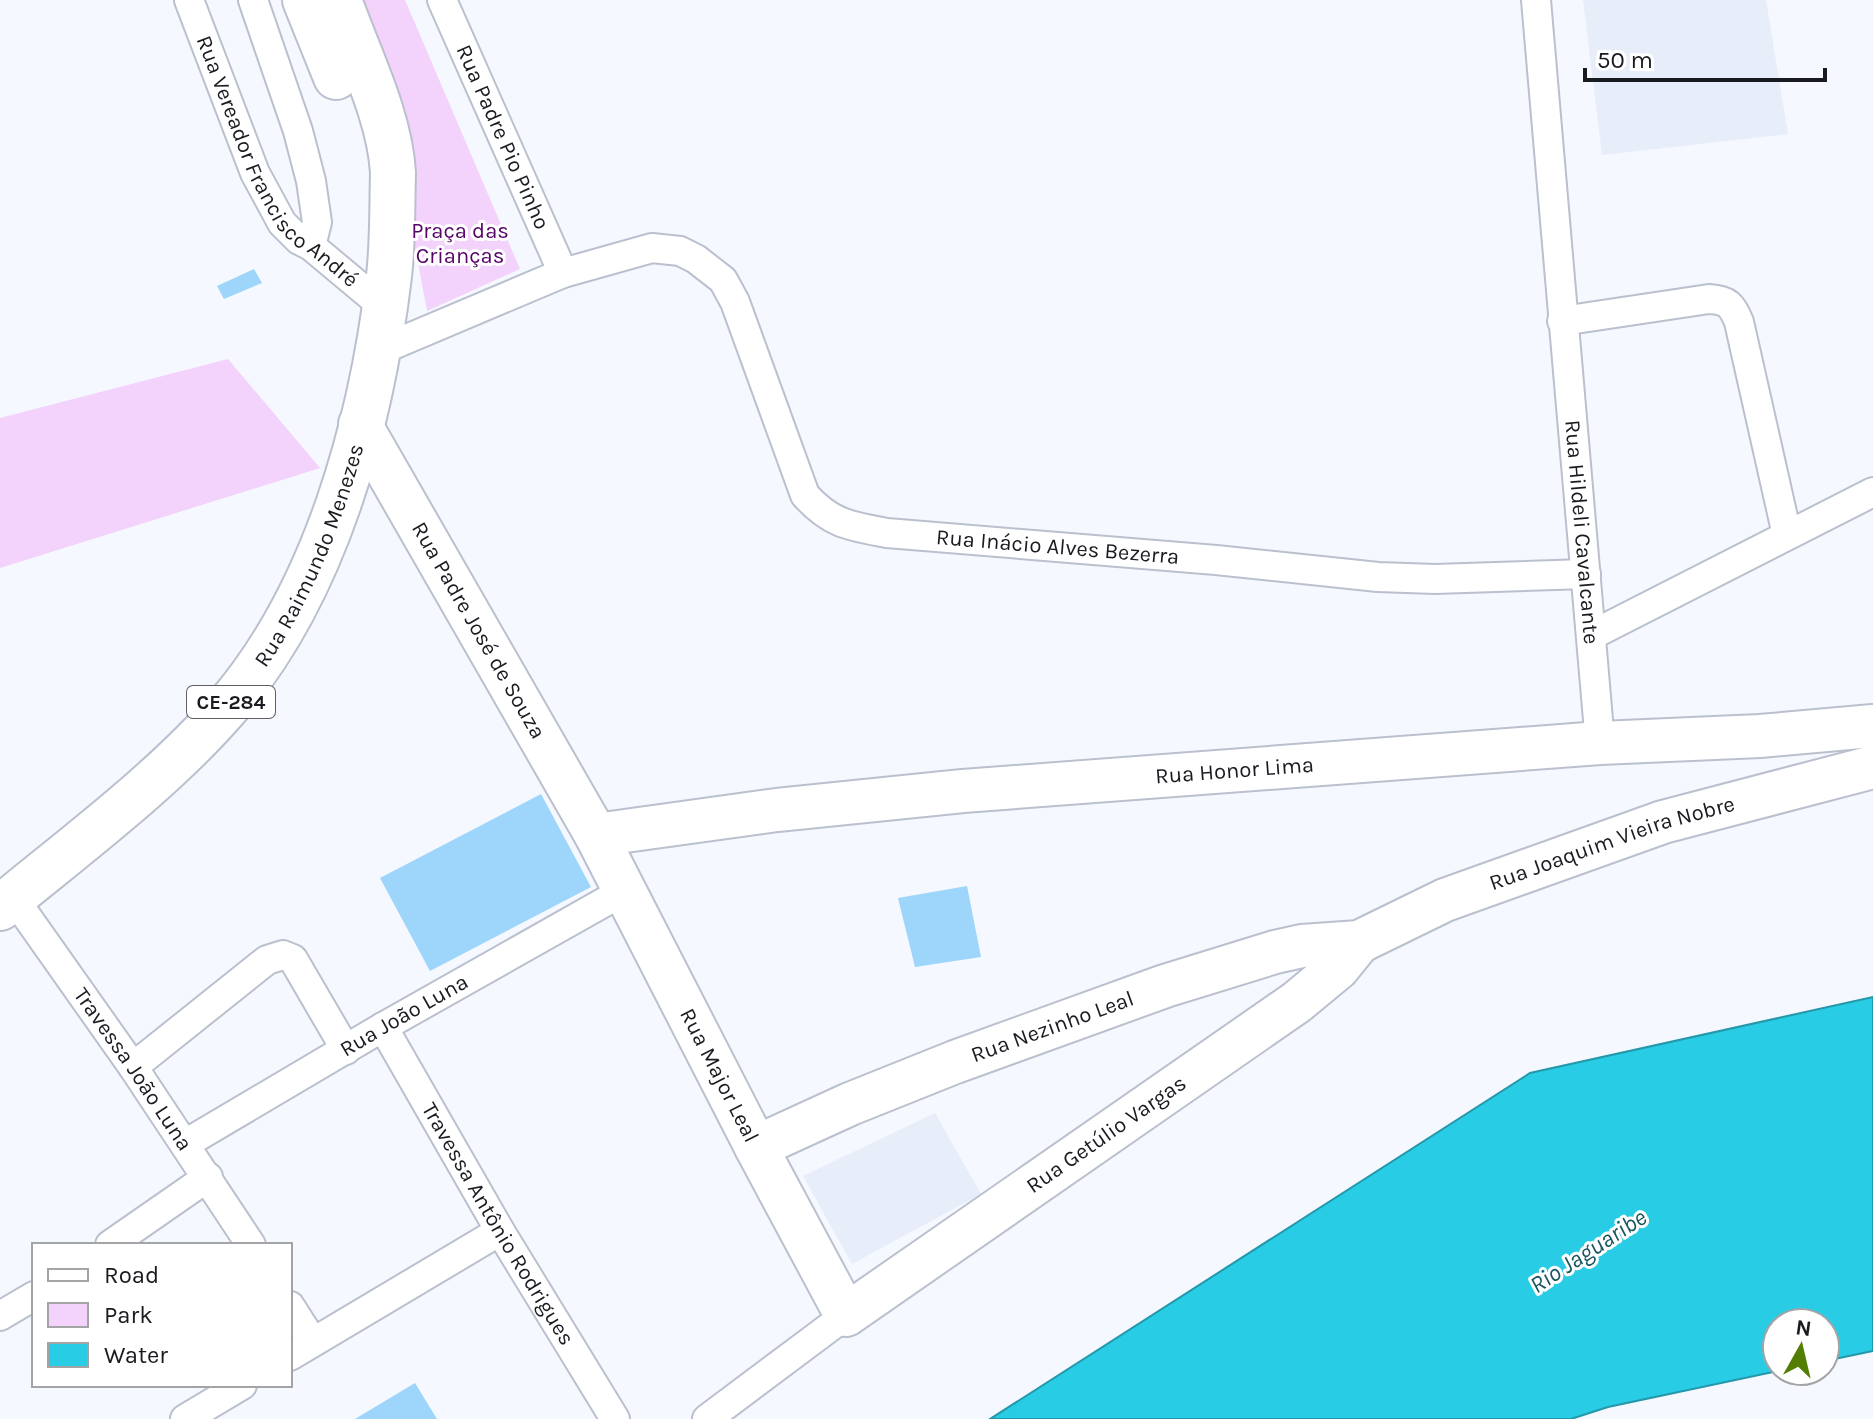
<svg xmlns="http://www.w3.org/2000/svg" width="1873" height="1419" viewBox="0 0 1873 1419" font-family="Karla,sans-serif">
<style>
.built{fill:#e7edf9}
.green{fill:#f3d2fb}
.water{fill:#29cce5;stroke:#2497aa;stroke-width:2}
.building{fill:#9ed5fa}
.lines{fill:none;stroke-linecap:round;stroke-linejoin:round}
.street-casing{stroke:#bac0ce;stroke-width:32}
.secondary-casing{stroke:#bac0ce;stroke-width:46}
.primary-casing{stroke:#bac0ce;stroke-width:48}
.street{stroke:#fff;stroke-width:28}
.secondary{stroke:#fff;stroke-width:42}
.primary{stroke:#fff;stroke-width:44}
.labels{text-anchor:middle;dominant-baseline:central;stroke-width:6;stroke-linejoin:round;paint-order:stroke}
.shield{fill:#fff;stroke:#5e5f63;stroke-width:2}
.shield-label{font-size:20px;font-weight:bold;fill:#191b20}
.street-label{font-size:22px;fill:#191b20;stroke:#fff}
.park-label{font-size:22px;fill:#570368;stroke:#fff}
.water-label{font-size:24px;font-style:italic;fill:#185660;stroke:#fff}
</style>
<rect width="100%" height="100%" fill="#f5f8fe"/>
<g class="built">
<polygon points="1583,0 1766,0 1788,134 1602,155"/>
<polygon points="935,1113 981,1194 852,1264 803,1176"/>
</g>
<g class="green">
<polygon points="354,0 405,0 520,269 427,311 386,90"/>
<polygon points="228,359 320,468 0,568 0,418"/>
</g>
<polygon class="water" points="1873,997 1873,1351 1825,1361 1825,1323 1777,1323 1778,1371 1608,1407 1571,1419 990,1419 1530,1073"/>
<g class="building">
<polygon points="254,269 262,283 224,299 217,286"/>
<polygon points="541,794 591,887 430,971 380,878"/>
<polygon points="967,886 981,957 915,967 898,898"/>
<polygon points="415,1383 437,1419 355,1419"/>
</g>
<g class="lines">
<g class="street-casing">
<g id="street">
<path id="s1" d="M189,0L255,173L282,223L299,240L311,246L384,307"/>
<polyline points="253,0 298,131 311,181 317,222 311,246"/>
<path id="s2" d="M442,0L563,273"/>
<path id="s3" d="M1536,0L1600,743"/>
<path d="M1562,321L1709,299C1728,300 1732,305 1739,322L1787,535"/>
<path id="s4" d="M376,352L563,273L652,248L680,251L696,259L723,280L735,302L805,495C831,524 850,526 887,533L1216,560L1378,577L1435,579L1586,574"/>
<polyline points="1592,635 1873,492"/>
<path id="s5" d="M13,897L133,1067L251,1245"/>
<path id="s6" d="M383,1027L500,1231L615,1419"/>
<polyline points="133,1067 267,960 283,955 293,959 346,1050"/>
<path id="s7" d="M185,1144L383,1027L624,891"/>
<polyline points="110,1245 208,1177"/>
<polyline points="290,1306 313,1342"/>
<polyline points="0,1316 34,1296"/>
<polyline points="290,1356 500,1231"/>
<polyline points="185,1419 242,1385"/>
<polyline points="707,1419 846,1315"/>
</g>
</g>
<g class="secondary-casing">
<g id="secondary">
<path id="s8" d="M360,424L596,835L756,1147L846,1315L1297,1002L1338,968L1359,942"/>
<path id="s9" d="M596,835L777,810L963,791L1600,743L1760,736L1873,726"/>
<path id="s10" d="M756,1147L850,1104L955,1062L1165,986L1275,952L1302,946L1359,942L1445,900L1663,822L1873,767"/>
</g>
</g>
<g class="primary-casing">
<g id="primary">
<polyline points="305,0 336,77"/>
<path id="s11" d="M0,908C75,846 164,780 227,707C326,592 371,425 389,276C393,242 392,207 393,173C390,116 358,54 339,0"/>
</g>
</g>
<use href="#street" class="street"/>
<use href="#secondary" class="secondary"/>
<use href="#primary" class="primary"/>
</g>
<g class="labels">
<rect class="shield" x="187" y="686" width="88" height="32" rx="6"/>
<g class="shield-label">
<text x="231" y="702">CE-284</text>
</g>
<g class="street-label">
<text stroke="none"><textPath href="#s2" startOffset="150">Rua Padre Pio Pinho</textPath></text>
<text stroke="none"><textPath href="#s1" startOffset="188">Rua Vereador Francisco André</textPath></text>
<text stroke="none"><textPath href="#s3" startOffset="534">Rua Hildeli Cavalcante</textPath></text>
<text stroke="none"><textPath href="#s4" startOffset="870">Rua Inácio Alves Bezerra</textPath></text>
<text stroke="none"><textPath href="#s11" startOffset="478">Rua Raimundo Menezes</textPath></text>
<text stroke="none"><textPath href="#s8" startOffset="238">Rua Padre José de Souza</textPath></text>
<text stroke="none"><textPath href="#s9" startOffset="642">Rua Honor Lima</textPath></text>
<text stroke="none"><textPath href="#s10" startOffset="912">Rua Joaquim Vieira Nobre</textPath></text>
<text stroke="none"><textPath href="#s7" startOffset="254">Rua João Luna</textPath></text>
<text stroke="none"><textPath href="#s10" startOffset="320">Rua Nezinho Leal</textPath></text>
<text stroke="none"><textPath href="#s5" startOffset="210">Travessa João Luna</textPath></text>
<text stroke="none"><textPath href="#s8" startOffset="744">Rua Major Leal</textPath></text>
<text stroke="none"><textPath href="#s8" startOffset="1332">Rua Getúlio Vargas</textPath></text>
<text stroke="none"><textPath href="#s6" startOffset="228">Travessa Antônio Rodrigues</textPath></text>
</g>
<g class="park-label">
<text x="460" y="231">Praça das<tspan x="460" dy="25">Crianças</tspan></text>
</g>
<g class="water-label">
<text transform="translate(1588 1251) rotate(-33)">Rio Jaguaribe</text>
</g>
</g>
<rect x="32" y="1243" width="260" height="144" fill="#ffffff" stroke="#a3a4a6" stroke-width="2"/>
<rect x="48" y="1269" width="40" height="12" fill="#ffffff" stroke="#a3a4a6" stroke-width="2"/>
<text x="104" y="1283" font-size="24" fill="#191b20">Road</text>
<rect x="48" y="1303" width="40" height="24" fill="#f3d2fb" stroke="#a3a4a6" stroke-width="2"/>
<text x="104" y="1323" font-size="24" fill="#191b20">Park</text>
<rect x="48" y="1343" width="40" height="24" fill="#29cce5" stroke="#a3a4a6" stroke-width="2"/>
<text x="104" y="1363" font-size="24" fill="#191b20">Water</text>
<g transform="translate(1801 1347) rotate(8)"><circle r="38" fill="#ffffff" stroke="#a3a4a6" stroke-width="2"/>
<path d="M0-6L14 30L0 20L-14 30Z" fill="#537e04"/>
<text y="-12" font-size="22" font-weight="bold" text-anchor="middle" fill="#191b20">N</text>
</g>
<path d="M1585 68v12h240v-12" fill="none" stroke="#191b20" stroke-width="4"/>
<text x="1597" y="68" font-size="24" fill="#191b20" stroke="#ffffff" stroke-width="6" paint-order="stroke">50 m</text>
</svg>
